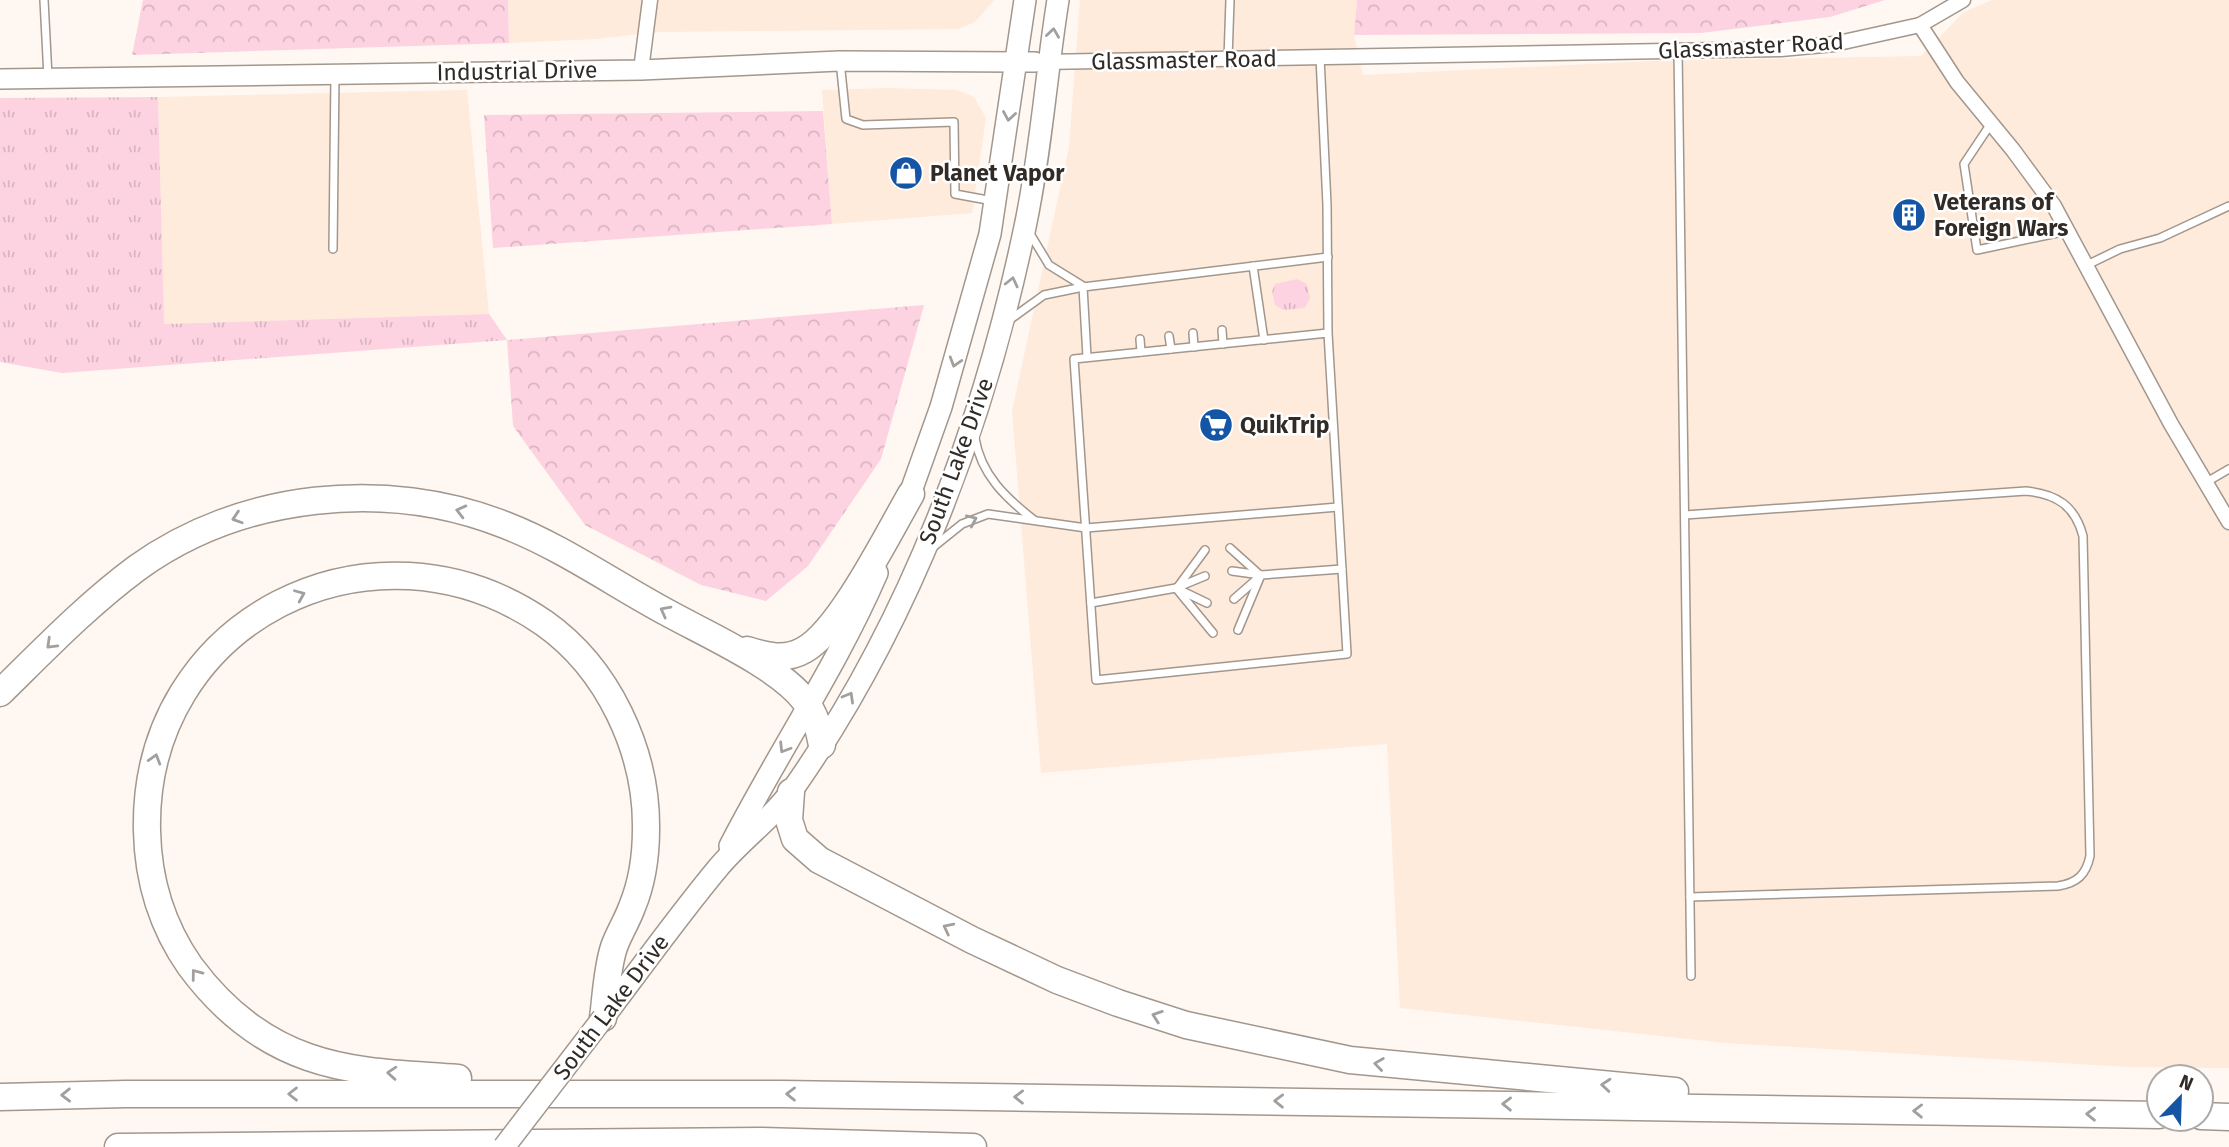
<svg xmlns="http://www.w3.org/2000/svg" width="2229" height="1147" viewBox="0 0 2229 1147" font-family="'Fira Sans',sans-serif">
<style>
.built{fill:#feebdb}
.grass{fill:url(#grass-tufts)}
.forest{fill:url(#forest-crowns)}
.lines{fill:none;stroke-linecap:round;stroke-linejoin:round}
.service-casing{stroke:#a2978d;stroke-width:10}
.minor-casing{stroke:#a2978d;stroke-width:17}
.tertiary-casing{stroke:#a2978d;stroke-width:22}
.secondary-casing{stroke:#a2978d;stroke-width:24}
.motorway-casing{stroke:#a2978d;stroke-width:29}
.service{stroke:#fff;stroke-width:7}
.minor{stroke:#fff;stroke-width:14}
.tertiary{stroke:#fff;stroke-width:19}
.secondary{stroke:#fff;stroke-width:21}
.motorway{stroke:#fff;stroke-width:26}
.secondary-bridge-casing{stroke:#a2978d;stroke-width:24;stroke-linecap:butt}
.secondary-bridge{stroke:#fff;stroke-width:21}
.oneway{stroke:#a2a09e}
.labels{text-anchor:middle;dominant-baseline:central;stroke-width:5;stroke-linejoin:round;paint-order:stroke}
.street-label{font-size:23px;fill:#302b27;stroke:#fff}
.poi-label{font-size:23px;font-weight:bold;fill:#302b27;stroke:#fff;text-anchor:start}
</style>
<defs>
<pattern id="grass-tufts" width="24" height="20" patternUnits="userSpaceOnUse" patternTransform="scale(1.75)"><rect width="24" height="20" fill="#fdd3e1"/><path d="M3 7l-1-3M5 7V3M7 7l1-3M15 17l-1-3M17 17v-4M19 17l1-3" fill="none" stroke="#d9b5c1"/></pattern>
<pattern id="forest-crowns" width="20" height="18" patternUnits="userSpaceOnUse" patternTransform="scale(1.75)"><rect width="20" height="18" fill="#fdd3e1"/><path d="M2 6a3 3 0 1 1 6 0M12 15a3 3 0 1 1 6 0" fill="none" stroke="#d9b5c1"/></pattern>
</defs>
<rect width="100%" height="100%" fill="#fff7f1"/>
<g class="built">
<polygon points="508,0 994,0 975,22 958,29 657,32 596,39 509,43"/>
<polygon points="1080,0 1357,0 1354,35 1363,75 1651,61 1921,56 1964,12 1992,0 2229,0 2229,1068 2128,1067 1726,1043 1400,1008 1387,744 1041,773 1012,411 1069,147"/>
<polygon points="887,88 957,90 974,97 986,118 972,213 832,224 822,90"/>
<polygon points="467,90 489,314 163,324 158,97"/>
</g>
<g class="grass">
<polygon points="158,97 164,324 489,314 507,340 62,373 0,362 0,98"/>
<polygon points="1297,279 1307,284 1310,298 1305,308 1283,310 1275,305 1272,292 1275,284"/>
</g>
<g class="forest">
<polygon points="143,0 508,0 509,43 132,55"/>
<polygon points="1357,0 1885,0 1830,17 1701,33 1354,35"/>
<polygon points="823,111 832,224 493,248 484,115"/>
<polygon points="924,305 881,459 808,566 766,601 701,585 585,525 513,426 507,340"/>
</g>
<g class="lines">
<g class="service-casing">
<g id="service">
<polyline points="44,0 48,77"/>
<polyline points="1678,51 1691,976"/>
<polyline points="1320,57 1327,205 1328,333 1347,654 1096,680 1074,359 1328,333"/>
<polyline points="1228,59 1230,0"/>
<polyline points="840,61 846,119 863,125 954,122 955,194 993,201"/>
<polyline points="1990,125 1964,164 1977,250 2067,231"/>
<polyline points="1029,232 1049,265 1083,286"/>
<polyline points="333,249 335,75"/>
<polyline points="2087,265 2120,249 2160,238 2229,206"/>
<polyline points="1253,266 1264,340"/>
<polyline points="1083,287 1087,357"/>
<polyline points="1008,321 1044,295 1083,287 1328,257"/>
<polyline points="1222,330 1223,344"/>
<polyline points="1193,333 1194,347"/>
<polyline points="1169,336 1171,349"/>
<polyline points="1140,339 1141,352"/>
<path d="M975,438C981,475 1006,498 1034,520"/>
<polyline points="2205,483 2229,469"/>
<path d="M1685,515L2026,491C2057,494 2075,506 2083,536L2090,856C2086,875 2077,883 2058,886L1690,897"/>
<polyline points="932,548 962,524 988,514 1086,528 1338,507"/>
<polyline points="1230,548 1260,575"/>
<polyline points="1232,571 1261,575 1342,569"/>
<polyline points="1176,588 1213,633"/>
<polyline points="1177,588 1205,550"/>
<polyline points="1180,590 1207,603"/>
<polyline points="1234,599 1258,578"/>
<polyline points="1091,603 1176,588 1205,576"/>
<polyline points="1238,630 1261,575"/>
</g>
</g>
<g class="minor-casing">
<g id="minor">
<polyline points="1920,25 1963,0"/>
<polyline points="1041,62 1781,49 1834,44 1920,25 1957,82 2013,150 2054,206 2171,424 2229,522"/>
<polyline points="641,70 650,0"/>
</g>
</g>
<g class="tertiary-casing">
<polyline id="tertiary" points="0,79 641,70 839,61 1035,62"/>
</g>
<g class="secondary-casing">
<g id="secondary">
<polyline points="905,508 941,407 990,234 1025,0"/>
<path d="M730,846C777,754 836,668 877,573"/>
<path d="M603,1018C641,968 678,916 718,868C741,840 772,819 793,789C909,624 984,424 1025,227C1041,152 1046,75 1058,0"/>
</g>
</g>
<g class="motorway-casing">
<g id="motorway">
<path d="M747,650C766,656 785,661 804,650C840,631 889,532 911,494"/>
<path d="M0,693C44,650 87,605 137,568C241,493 386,478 505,525C562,547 614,584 668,613C706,634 780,667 805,701C815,714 819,728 822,745"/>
<polyline points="791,792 789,820 795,839 819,860 972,940 1057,980 1118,1003 1186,1025 1350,1060 1675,1091"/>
<path d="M458,1078C408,1074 356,1074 308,1057C259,1040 221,1008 190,966C162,926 148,880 147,831C142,620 373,505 544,623C608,668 647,751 646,829C646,855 642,883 632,907C627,921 619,933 614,947C607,968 606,995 603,1018"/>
<polyline points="0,1097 126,1094 781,1094 2159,1115"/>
<polyline points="2201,1116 2229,1117"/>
<polyline points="118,1147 761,1141 973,1147"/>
</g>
</g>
<use href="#service" class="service"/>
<use href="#minor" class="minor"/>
<use href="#tertiary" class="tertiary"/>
<use href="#secondary" class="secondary"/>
<use href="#motorway" class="motorway"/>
<g class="secondary-bridge-casing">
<polyline id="secondary-bridge" points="504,1147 603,1018"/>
</g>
<use href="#secondary-bridge" class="secondary-bridge"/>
</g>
<defs><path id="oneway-chevron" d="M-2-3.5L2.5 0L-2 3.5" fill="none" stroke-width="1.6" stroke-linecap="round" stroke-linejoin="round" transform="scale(1.75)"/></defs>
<g class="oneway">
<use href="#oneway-chevron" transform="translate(1053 33) rotate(-82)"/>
<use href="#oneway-chevron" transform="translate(1009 116) rotate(99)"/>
<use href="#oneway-chevron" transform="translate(1012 282) rotate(-77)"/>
<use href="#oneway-chevron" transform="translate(955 362) rotate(107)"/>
<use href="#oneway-chevron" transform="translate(461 511) rotate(-166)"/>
<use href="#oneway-chevron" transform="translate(237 518) rotate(162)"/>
<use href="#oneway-chevron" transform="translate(972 520) rotate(-24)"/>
<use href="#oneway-chevron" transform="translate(300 595) rotate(-23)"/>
<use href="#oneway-chevron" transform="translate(665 611) rotate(-152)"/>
<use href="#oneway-chevron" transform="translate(51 644) rotate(136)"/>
<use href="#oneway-chevron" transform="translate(849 697) rotate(-60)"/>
<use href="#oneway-chevron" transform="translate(784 748) rotate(122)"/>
<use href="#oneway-chevron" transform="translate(155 759) rotate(-73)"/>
<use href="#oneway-chevron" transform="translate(948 928) rotate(-153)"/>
<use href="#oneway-chevron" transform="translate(196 974) rotate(-127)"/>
<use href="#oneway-chevron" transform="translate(1157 1016) rotate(-161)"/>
<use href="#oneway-chevron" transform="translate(1379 1064) rotate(-172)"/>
<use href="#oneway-chevron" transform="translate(392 1073) rotate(-176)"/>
<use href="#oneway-chevron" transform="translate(1606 1085) rotate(-175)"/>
<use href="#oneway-chevron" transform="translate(293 1094) rotate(180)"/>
<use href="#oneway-chevron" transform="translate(791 1094) rotate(-179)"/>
<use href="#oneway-chevron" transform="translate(66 1095) rotate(179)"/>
<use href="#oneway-chevron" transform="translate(1019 1097) rotate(-179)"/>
<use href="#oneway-chevron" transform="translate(1279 1101) rotate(-179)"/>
<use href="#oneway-chevron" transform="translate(1507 1104) rotate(-179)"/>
<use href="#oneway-chevron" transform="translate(1918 1111) rotate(-179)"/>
<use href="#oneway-chevron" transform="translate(2091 1114) rotate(-179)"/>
</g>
<defs>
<g id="shop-disc" transform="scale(1.75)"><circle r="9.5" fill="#1555a5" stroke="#fff"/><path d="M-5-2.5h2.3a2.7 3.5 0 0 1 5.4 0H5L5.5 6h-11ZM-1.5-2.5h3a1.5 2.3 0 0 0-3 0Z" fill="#fff"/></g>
<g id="building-disc" transform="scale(1.75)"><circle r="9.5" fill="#1555a5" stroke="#fff"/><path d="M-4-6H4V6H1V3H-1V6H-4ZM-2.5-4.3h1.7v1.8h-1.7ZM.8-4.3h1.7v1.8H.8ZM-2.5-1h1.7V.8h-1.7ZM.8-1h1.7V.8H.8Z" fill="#fff"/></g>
<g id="supermarket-disc" transform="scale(1.75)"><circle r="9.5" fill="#1555a5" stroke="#fff"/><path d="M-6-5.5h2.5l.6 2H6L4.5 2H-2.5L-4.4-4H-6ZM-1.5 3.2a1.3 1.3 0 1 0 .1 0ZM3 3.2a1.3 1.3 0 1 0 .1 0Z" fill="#fff"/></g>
</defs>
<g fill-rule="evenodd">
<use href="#shop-disc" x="906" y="173"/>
<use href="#building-disc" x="1909" y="215"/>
<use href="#supermarket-disc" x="1216" y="425"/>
</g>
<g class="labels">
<g class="street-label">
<text transform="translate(1751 46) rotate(-3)">Glassmaster Road</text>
<text transform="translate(1184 60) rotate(-1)">Glassmaster Road</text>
<text transform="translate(517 71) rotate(-1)">Industrial Drive</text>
<text transform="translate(956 461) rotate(-70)">South Lake Drive</text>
<text transform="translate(611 1007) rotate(-53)">South Lake Drive</text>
</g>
<g class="poi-label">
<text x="930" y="173">Planet Vapor</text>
<text x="1934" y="202">Veterans of<tspan x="1934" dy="26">Foreign Wars</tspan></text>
<text x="1240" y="425">QuikTrip</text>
</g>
</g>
<g transform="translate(2180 1098) rotate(23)"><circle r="33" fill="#ffffff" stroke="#acaaa9" stroke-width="2"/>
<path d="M0-5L12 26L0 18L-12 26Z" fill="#1555a5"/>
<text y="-10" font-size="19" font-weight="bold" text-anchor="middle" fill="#302b27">N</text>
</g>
</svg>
